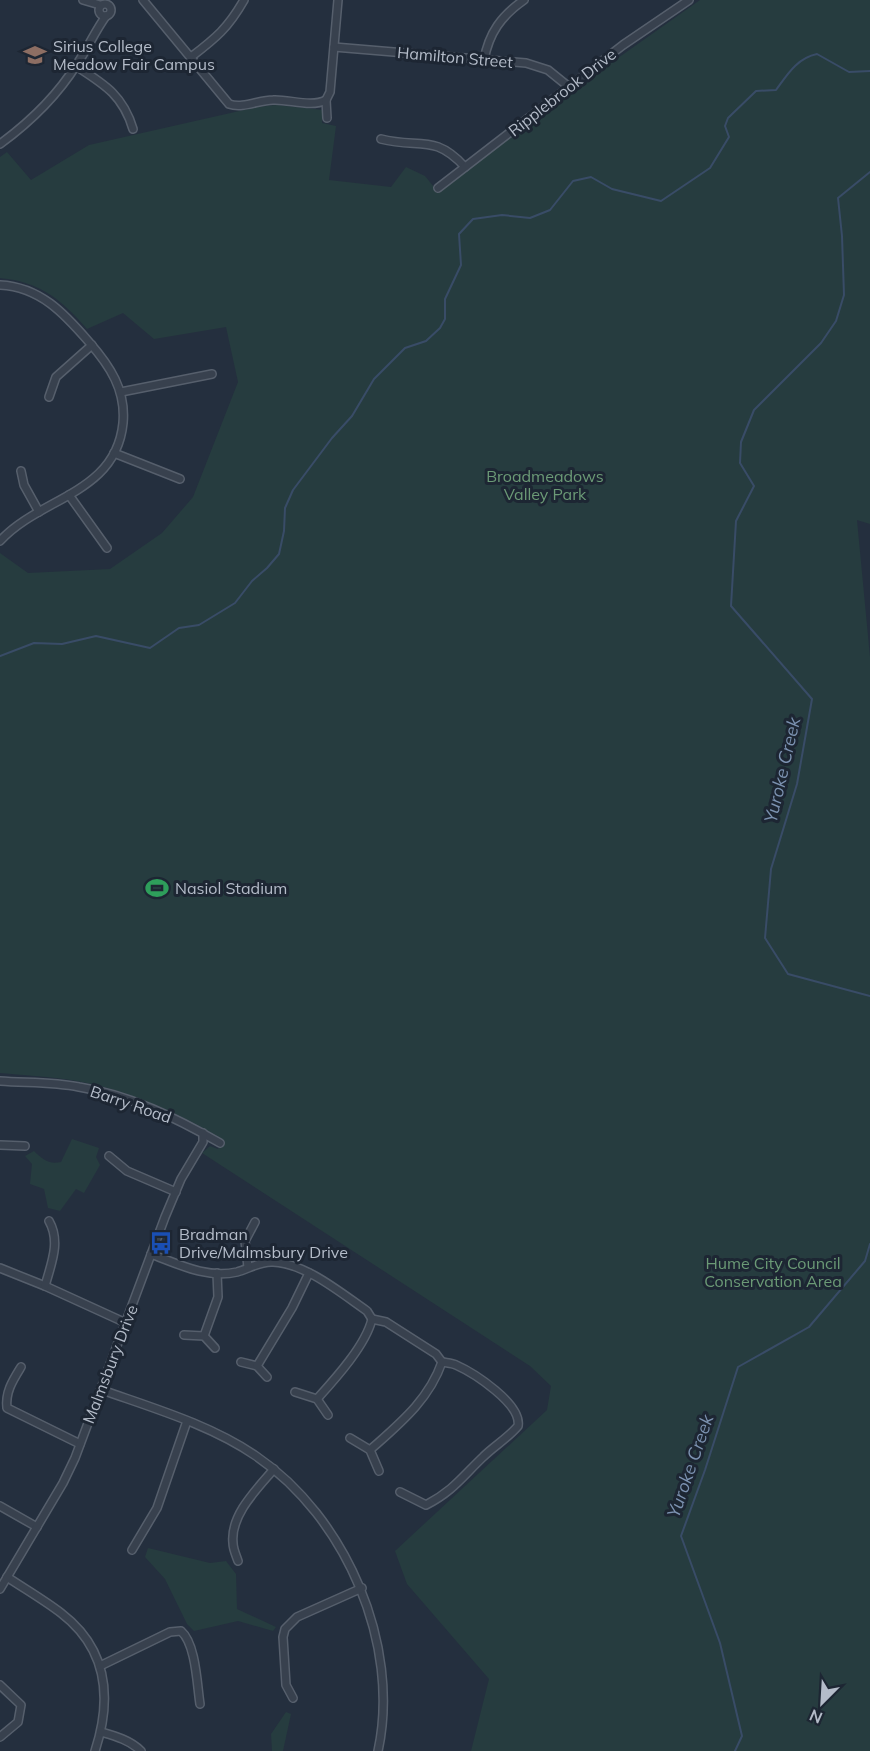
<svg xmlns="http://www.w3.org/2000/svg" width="870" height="1751" viewBox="0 0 870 1751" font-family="Mulish,sans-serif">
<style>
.green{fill:#263c3f}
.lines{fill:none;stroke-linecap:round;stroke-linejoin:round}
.stream{stroke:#394c67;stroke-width:2}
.minor-casing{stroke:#565f6c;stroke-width:10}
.minor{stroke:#38414e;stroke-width:7}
.labels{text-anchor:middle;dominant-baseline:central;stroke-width:6;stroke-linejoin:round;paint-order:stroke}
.poi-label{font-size:16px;fill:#b4bcc9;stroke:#1d2633;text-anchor:start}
.street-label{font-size:16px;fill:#b4bcc9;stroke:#1d2633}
.park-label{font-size:16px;fill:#6b9a76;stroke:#1d2633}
.water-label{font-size:18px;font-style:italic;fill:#7c92b1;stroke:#1d2633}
</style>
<rect width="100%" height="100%" fill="#242f3e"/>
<g class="green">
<path d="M700,0H870V524L857,520L870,657V1751H471L489,1679L407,1584L395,1551L547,1410L551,1386L530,1366L202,1153L210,1146L218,1149L224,1140C182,1115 139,1095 92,1084C62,1077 31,1076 0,1073V553L28,573L110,569L162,533L193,497L238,382L226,327L154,339L123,313L87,329C61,299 40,282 0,278V157L7,152L31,180L89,145L257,107L276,105L323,110L322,123L336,126L329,180L391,187L406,167L425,176L438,192L550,106Z"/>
<path d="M72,1139L99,1148L96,1157L100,1165L84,1193L76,1189L60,1211L48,1208L44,1189L30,1184L32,1164L25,1156L34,1151C42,1159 49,1165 61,1162Z"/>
<polygon points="148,1548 210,1563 226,1561 236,1574 237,1609 276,1627 273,1631 238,1621 194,1631 187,1624 165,1579 145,1557"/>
<polygon points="286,1712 291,1714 283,1751 272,1751 271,1734"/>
</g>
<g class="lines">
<g class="stream">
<polyline points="870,172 838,198 842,236 844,295 836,321 821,343 754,410 741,442 740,463 754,486 736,521 731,606 812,699 797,784 771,869 765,938 788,974 870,996"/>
<path d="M0,656L34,643L62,644L96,636L150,648L179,628L199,625L235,603L252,581L267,568L279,554L284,531L285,508L293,490L332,438L352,416L374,379L405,348L426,341L440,328L445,319V299L461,265L459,234L473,219L502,215L530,218L550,210L573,181L591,177L612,189L661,201L710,168L729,137L725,126L728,118L756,91L776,90C787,75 797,58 817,54L849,72L870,71"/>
<polyline points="735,1751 742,1736 720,1643 681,1536 705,1470 738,1367 809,1327 865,1261 870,1244"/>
</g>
<g class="minor-casing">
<g id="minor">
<polyline points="83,0 100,5"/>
<path d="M143,0L229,104C243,109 259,100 273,100C289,99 311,108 326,100"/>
<circle cx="105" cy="10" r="6"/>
<polyline points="334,47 526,63 548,70 569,87"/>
<path d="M191,57C216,38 228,28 244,0"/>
<path d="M484,60C489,33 501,16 524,0"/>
<path d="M76,66C104,84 123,95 133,129"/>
<polyline points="327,118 326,100 330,92 338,0"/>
<path d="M381,139C419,149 434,133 465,167"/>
<path d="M0,144C30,122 57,96 77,64C88,48 95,31 106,16"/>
<polyline points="438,188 623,45 689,0"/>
<path d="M0,285C40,287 64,313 89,342C110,366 126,390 123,423C116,494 40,497 0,541"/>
<polyline points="121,392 212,374"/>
<polyline points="49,397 56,377 92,345"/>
<polyline points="114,453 180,479"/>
<polyline points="21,471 24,485 39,512"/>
<polyline points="69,495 107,548"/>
<path d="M0,1081C26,1083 53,1082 79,1087C130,1095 176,1118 220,1143"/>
<polyline points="0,1145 25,1146"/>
<polyline points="109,1156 127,1171 176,1192"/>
<path d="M151,1254C178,1264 207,1279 237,1272C248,1269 261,1261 273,1262C305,1263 341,1293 367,1311L372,1319"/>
<polyline points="248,1267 245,1241 255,1222"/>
<polyline points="0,1268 45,1286 126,1323"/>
<path d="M45,1286C51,1264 61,1242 49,1221"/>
<polyline points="372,1319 386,1322 436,1354 442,1362"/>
<polyline points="184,1335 204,1336 215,1348"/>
<polyline points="204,1336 218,1297 217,1273"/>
<polyline points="241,1362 257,1366 267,1377"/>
<polyline points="257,1366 292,1308 309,1273"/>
<path d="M21,1367C13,1380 5,1392 7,1408L80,1444"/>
<path d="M102,1390C153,1408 211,1425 256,1456C346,1517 401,1645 378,1751"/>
<polyline points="295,1392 317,1399 328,1415"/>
<path d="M317,1399C335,1379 366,1345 372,1319"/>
<polyline points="350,1438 370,1450 379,1471"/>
<path d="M370,1450C399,1424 429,1400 442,1362"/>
<path d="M400,1492L426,1505C453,1491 462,1477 483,1457C494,1446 508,1438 518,1426C522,1404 474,1373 456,1365C452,1363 447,1363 442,1362"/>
<polyline points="0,1506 37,1527"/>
<polyline points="132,1550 157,1508 187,1421"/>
<path d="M238,1561C236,1555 233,1549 233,1543C230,1515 257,1489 274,1469"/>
<path d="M7,1577C25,1589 44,1600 61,1613C108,1649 112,1699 95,1751"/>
<polyline points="0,1589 63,1483 75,1458 165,1217 181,1179 203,1142 203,1133"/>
<path d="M100,1666L170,1632L181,1631C196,1644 197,1685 200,1704"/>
<polyline points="0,1685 21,1705 18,1722 0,1737"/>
<polyline points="293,1698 286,1685 283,1637 285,1629 297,1617 362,1588"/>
<path d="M101,1732C115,1736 130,1740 141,1751"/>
</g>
</g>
<use href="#minor" class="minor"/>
</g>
<defs>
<g id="school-bare" transform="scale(1.8)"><path d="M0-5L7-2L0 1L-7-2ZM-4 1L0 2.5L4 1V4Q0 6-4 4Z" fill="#8d6e63" stroke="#1d2633" stroke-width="2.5" paint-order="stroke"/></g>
<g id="stadium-bare" transform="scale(1.8)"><path d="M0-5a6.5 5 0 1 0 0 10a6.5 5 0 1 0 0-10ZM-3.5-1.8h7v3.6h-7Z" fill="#2e9e5b" stroke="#1d2633" stroke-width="2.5" paint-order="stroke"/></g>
<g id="bus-bare" transform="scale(1.8)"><path d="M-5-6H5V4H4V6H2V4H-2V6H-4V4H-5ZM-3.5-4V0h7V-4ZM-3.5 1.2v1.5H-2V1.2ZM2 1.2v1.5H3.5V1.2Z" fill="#1a4fb4" stroke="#1d2633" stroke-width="2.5" paint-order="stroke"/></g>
</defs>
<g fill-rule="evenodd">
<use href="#school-bare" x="35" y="55"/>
<use href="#stadium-bare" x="157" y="888"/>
<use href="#bus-bare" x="161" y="1243"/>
</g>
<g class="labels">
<g class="poi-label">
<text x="53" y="46">Sirius College<tspan x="53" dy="18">Meadow Fair Campus</tspan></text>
<text x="175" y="888">Nasiol Stadium</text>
<text x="179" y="1234">Bradman<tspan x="179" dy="18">Drive/Malmsbury Drive</tspan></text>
</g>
<g class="street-label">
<text transform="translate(455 57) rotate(5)">Hamilton Street</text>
<text transform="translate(562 92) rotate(-38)">Ripplebrook Drive</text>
<text transform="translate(131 1104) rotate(19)">Barry Road</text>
<text transform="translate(110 1364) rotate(-69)">Malmsbury Drive</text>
</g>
<g class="park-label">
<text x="545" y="476">Broadmeadows<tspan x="545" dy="18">Valley Park</tspan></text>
<text x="773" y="1263">Hume City Council<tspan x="773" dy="18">Conservation Area</tspan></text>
</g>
<g class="water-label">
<text transform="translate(782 770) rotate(-77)">Yuroke Creek</text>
<text transform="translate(690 1466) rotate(-71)">Yuroke Creek</text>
</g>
</g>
<g transform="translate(822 1703) rotate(204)" stroke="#1d2633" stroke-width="4.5" paint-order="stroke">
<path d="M0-4.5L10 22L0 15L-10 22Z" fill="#b4bcc9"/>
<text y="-9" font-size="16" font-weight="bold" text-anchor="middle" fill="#b4bcc9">N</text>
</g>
</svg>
